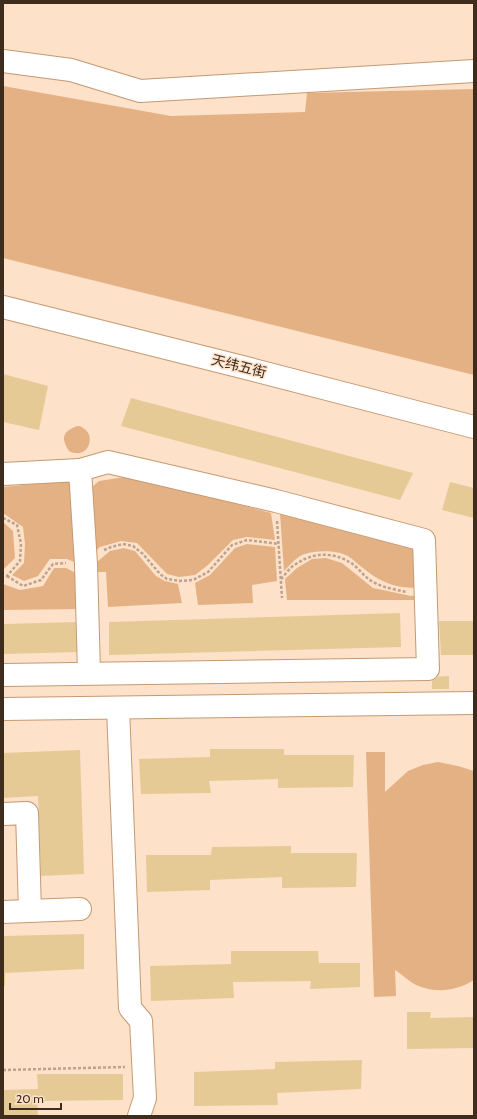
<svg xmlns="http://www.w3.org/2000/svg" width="477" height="1119" viewBox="0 0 477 1119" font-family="Cabin,'Noto Sans SC',sans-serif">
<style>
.green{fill:#e4b185}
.building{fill:#e6ca96}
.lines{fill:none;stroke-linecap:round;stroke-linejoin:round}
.minor-casing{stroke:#c59972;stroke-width:24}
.path{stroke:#bca38e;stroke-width:2.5;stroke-dasharray:3 2;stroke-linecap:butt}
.minor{stroke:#fff;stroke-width:22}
.labels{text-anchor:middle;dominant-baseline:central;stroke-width:3;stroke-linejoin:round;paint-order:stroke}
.street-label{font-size:14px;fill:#3e2c1c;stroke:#fde1c9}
</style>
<rect width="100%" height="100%" fill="#fde1c9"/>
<g class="green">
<polygon points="3,86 171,116 305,112 307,93 474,89 474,375 3,258"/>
<path d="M77,426C79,426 81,426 83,428C95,434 90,455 76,453C73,453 71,452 69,451C61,438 62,432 77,426Z"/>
<polygon points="131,476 271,513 275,540 247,537 233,540 208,565 195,575 179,577 167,574 137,543 121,541 100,547 92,555 91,488 99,481"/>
<polygon points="76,480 81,565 67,559 50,559 38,576 24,581 12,575 24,563 25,544 23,527 3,513 3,487"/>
<path d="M280,513L400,541L419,553L420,587C397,590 380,582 363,568C358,565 353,559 348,556C337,550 317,550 305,554C297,556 290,565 284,571Z"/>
<polygon points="3,522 13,531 15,558 3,570"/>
<polygon points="247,544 275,547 277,581 252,585 253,603 198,605 195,583 210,575 235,548"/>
<polygon points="124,548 135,551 156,576 165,581 178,584 182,603 108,607 106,572 92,572 92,566 110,551"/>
<polygon points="326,558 342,563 373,588 411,596 419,595 419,600 287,600 285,579 297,568 312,559"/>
<polygon points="54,568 66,568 80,575 80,609 3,610 3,584 20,590 43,586"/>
<path d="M366,752H385V792L408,771L423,765L438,762L458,766L474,771V980C456,991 436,994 416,985C408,981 402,974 395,970L396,996L374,997Z"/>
</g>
<g class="building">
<polygon points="3,374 48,386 39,430 3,422"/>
<polygon points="131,398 413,473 400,500 121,426"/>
<polygon points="450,482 474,488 474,518 442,510"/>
<polygon points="400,613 401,647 109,655 109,622"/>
<polygon points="439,621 474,621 474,655 441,655"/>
<polygon points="78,622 80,652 3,654 3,624"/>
<polygon points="449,676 449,689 432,689 432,677"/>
<polygon points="210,749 284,749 284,755 354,755 353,787 278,788 278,779 209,781 211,793 141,794 139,759 210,757"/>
<polygon points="80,750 84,874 41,876 38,796 3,798 3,753"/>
<polygon points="291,846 291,853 357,853 356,887 282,888 282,877 210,880 210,890 147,892 146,855 211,855 212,847"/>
<polygon points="84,934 84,969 5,973 5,986 3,986 3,936"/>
<polygon points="231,951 318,951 319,963 360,963 360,987 310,989 311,981 233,982 234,998 151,1001 150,966 231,964"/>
<polygon points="407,1012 431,1012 430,1018 474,1017 474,1048 407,1049"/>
<polygon points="362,1060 361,1089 277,1093 278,1105 194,1106 194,1072 275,1069 275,1062"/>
<polygon points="37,1074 123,1074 123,1100 37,1101 38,1116 3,1116 3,1090 38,1089"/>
</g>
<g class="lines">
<g class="minor-casing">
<g id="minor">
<polyline points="3,61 71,70 140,91 474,71"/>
<polyline points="3,307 250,369 474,427"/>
<polyline points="3,474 80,470 86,564 89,673"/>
<polyline points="3,675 428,669 424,540 276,501 108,462 80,470"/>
<polyline points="118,708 130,1008 141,1021 145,1098 139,1116"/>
<polyline points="3,709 474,703"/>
<polyline points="3,814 27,813 30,911"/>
<polyline points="3,912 80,909"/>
</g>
</g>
<g class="path">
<polyline points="3,518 17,525 21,544 20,561 7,576 3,577"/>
<polyline points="277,521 282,598"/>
<polyline points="104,550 111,547 123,544 133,546 143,554 160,574 167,579 180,581 193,580 208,572 232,545 247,540 279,544"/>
<polyline points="7,576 23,586 41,580 53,564 66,563"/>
<path d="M281,579C286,574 290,567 296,564C315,551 336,552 354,565C361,571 366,579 375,583C385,588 397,590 407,592"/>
<polyline points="3,1070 125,1067"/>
</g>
<use href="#minor" class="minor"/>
</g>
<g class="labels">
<g class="street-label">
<text transform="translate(239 366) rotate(14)">天纬五街</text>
</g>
</g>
<rect width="477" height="1119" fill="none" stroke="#3e2c1c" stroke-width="8"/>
<path d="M10 1103v6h51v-6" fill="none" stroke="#3e2c1c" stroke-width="2"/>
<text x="16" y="1103" font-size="12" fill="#3e2c1c" stroke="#fde1c9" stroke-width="3" paint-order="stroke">20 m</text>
</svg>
